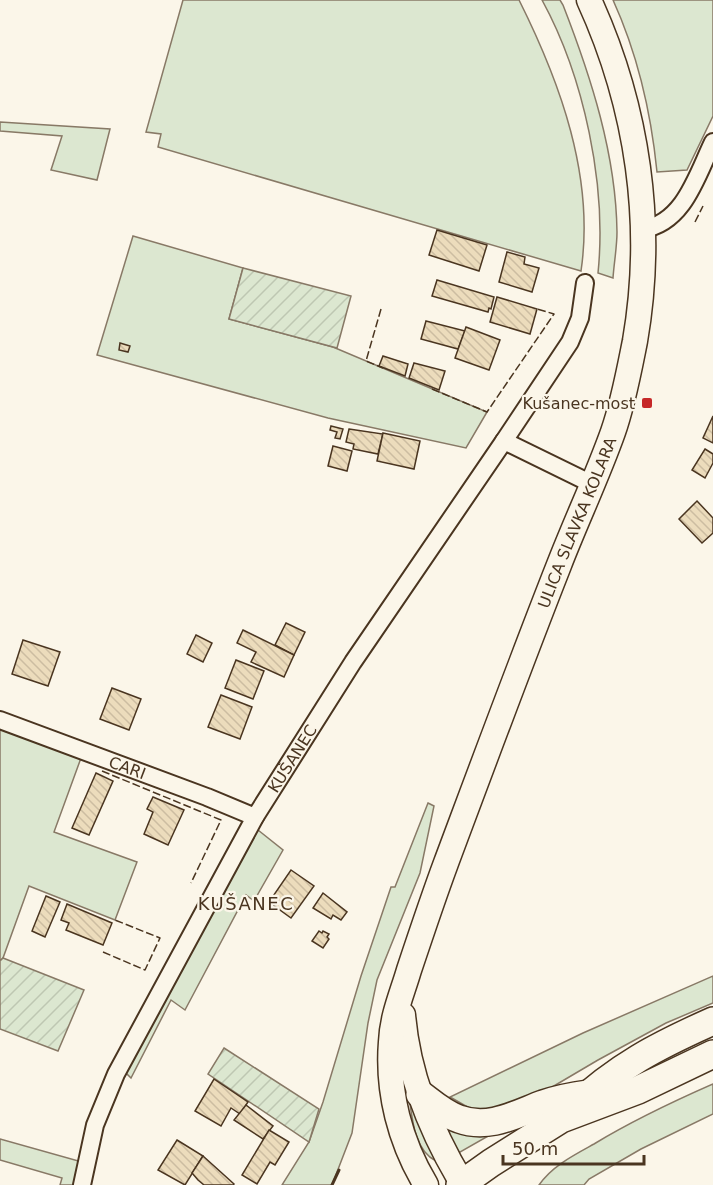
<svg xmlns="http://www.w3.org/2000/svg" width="713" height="1185" viewBox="0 0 713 1185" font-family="'DejaVu Sans',sans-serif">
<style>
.grass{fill:#dce7d0;stroke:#887966;stroke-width:1.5}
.garden{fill:url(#garden-furrows);stroke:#887966;stroke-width:1.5}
.building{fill:url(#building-back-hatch);stroke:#4a3520;stroke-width:1.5}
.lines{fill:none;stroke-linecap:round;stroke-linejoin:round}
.minor-casing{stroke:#4a3520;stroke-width:20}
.secondary-casing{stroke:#4a3520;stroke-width:27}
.primary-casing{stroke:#4a3520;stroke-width:30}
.minor{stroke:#fbf6e9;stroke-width:16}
.secondary{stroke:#fbf6e9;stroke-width:24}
.primary{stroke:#fbf6e9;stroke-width:27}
.fence{stroke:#4a3520;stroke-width:1.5;stroke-dasharray:8 3;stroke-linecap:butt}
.wall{stroke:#4a3520;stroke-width:3}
.poi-dot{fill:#c62828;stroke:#fbf6e9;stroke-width:2}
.labels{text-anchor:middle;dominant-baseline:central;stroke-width:4.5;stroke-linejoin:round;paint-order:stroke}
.poi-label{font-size:16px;fill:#4a3520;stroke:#fbf6e9;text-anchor:end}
.street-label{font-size:16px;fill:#4a3520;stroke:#fbf6e9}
.neighbourhood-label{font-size:18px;letter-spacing:1.5px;fill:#4a3520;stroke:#fbf6e9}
</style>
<defs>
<pattern id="garden-furrows" width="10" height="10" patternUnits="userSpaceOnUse" patternTransform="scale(1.5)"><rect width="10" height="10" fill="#dce7d0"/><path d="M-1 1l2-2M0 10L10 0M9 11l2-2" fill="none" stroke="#bec7b2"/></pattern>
<pattern id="building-back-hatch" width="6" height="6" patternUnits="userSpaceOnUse" patternTransform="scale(1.5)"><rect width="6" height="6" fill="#ecdcbc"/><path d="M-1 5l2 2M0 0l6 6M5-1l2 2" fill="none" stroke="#ccbda1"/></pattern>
</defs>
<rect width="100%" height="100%" fill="#fbf6e9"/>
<g class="grass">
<path d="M183,0H519C560,82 595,177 581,271L158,147L161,134L146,132Z"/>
<path d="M542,0H560L563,5C591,77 616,154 617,232C617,247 614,263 613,278L598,273C607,185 584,77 542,0Z"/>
<path d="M613,0H713V116L687,170L657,172C651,112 638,55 613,0Z"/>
<polygon points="0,122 110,129 97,180 51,170 62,136 0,131"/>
<polygon points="133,236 243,268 229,319 333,347 487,412 466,448 328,418 97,355"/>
<polygon points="0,727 81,758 54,832 137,862 115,920 29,886 3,958 0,961"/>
<polygon points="428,803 434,806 420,873 377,980 368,1023 352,1133 332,1185 282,1185 309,1142 323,1102 361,976 391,887 395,887"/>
<polygon points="258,830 283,850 254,901 246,895 185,1010 171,1000 131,1078 125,1072"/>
<polygon points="713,976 713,1003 666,1023 598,1060 542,1093 498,1112 471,1109 450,1097 583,1033"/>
<path d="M713,1084V1114L641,1149L589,1179L584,1185H539C552,1166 574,1155 594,1144C632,1121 672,1102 713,1084Z"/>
<path d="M408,1090L436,1161C412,1149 412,1113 408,1090Z"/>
<polygon points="445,1124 490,1135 455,1155"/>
<polygon points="0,1139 82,1162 75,1185 60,1185 62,1178 0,1160"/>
</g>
<g class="garden">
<polygon points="243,268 351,296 337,348 229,319"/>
<polygon points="3,958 84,990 58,1051 0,1029 0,961"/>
<polygon points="224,1048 319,1109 309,1142 208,1074"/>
</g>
<g class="building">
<polygon points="437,230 487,245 479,271 429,255"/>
<polygon points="507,252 525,257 524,264 539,268 532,292 499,282"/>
<polygon points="437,280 494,297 491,309 489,308 488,312 432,296"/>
<polygon points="497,297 537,309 530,334 490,322"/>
<polygon points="426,321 465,331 458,349 421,339"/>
<polygon points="466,327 500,340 489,370 455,358"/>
<polygon points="120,343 130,346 128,352 119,350"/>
<polygon points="383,356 408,364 405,376 379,366"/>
<polygon points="414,363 445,371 439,390 409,378"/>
<polygon points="713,416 713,443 703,438"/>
<polygon points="331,426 343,429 340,439 335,438 337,432 330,430"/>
<polygon points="349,429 383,434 378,454 353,449 354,444 346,442"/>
<polygon points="383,433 420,441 414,469 377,461"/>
<polygon points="333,446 352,451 347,471 328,466"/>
<polygon points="705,449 713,454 713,463 705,478 692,470"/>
<polygon points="697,501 713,518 713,533 702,543 679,519"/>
<polygon points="286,623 305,632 294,655 275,645"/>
<polygon points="243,630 294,655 284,677 251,662 256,652 237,643"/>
<polygon points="196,635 212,643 203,662 187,654"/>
<polygon points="23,640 60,652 48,686 12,674"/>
<polygon points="236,660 264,671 253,699 225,688"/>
<polygon points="112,688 141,699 129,730 100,719"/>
<polygon points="221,695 252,707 240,739 208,727"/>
<polygon points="96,773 113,781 89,835 72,828"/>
<polygon points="153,797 184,810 168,845 144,834 153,812 147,809"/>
<polygon points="291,870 314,886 291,918 269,902"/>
<polygon points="323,893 347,912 341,920 333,915 331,919 313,908"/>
<polygon points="46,896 60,902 45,937 32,931"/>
<polygon points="67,904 112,923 103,945 66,930 69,923 61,920"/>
<polygon points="319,931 322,933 323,931 329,934 327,937 329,939 323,948 312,941"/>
<polygon points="214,1079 248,1102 240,1114 231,1108 221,1126 195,1111"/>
<polygon points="246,1105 273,1126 263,1139 234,1120"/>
<polygon points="269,1130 289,1142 275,1165 270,1162 257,1184 242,1175"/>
<polygon points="177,1140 203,1156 185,1185 158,1170"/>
<polygon points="203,1156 234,1184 233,1185 204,1185 198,1180 192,1173"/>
</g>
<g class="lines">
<g class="minor-casing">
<g id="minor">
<path d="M643,229C684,223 697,175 713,142"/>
<polyline points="504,441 570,342 580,318 585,283"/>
<path id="s1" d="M0,720L207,797L255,817"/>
<path id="s2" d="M82,1185L95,1125L116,1074L255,817L353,662L504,441L592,484"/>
</g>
</g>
<g class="secondary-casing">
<g id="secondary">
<path d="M403,1015C408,1075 432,1133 462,1183"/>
<path id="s3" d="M426,1185C400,1142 387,1092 391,1042C392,1016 402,994 409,970C421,934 433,898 446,863C483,764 520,664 559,565C576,521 597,477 613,432C623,404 629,371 635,341C655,225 638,107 589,0"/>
</g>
</g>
<g class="primary-casing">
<g id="primary">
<path d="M420,1094C432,1103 444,1114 459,1119C489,1130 516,1114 543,1104C558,1099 573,1096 588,1094"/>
<path d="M572,1109C618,1066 657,1046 713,1021"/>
<polyline points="460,1185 491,1163 561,1119 638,1090 713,1054"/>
</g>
</g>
<use href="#minor" class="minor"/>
<use href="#secondary" class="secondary"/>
<use href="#primary" class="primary"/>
<g class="fence">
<polyline points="695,222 703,206"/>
<polyline points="381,309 366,361 383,368"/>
<polyline points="432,389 487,412 554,314 537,309"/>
<polyline points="102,771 221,820 191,883"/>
<polyline points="103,952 145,970 160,938 115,920"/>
</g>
<polyline class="wall" points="332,1185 339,1170"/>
</g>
<rect class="poi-dot" x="641" y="397" width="12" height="12" rx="3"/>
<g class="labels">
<g class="poi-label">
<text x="635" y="403">Kušanec-most</text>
</g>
<g class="street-label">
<text stroke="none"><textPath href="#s3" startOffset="702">ULICA SLAVKA KOLARA</textPath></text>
<text stroke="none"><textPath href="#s2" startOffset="478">KUŠANEC</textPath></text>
<text stroke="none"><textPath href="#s1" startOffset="136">CARI</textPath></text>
</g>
<g class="neighbourhood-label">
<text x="246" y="903">KUŠANEC</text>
</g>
</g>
<path d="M503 1155v9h141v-9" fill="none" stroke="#4a3520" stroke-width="3"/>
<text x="512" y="1155" font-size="18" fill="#4a3520" stroke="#fbf6e9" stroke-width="4.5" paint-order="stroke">50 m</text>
</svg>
